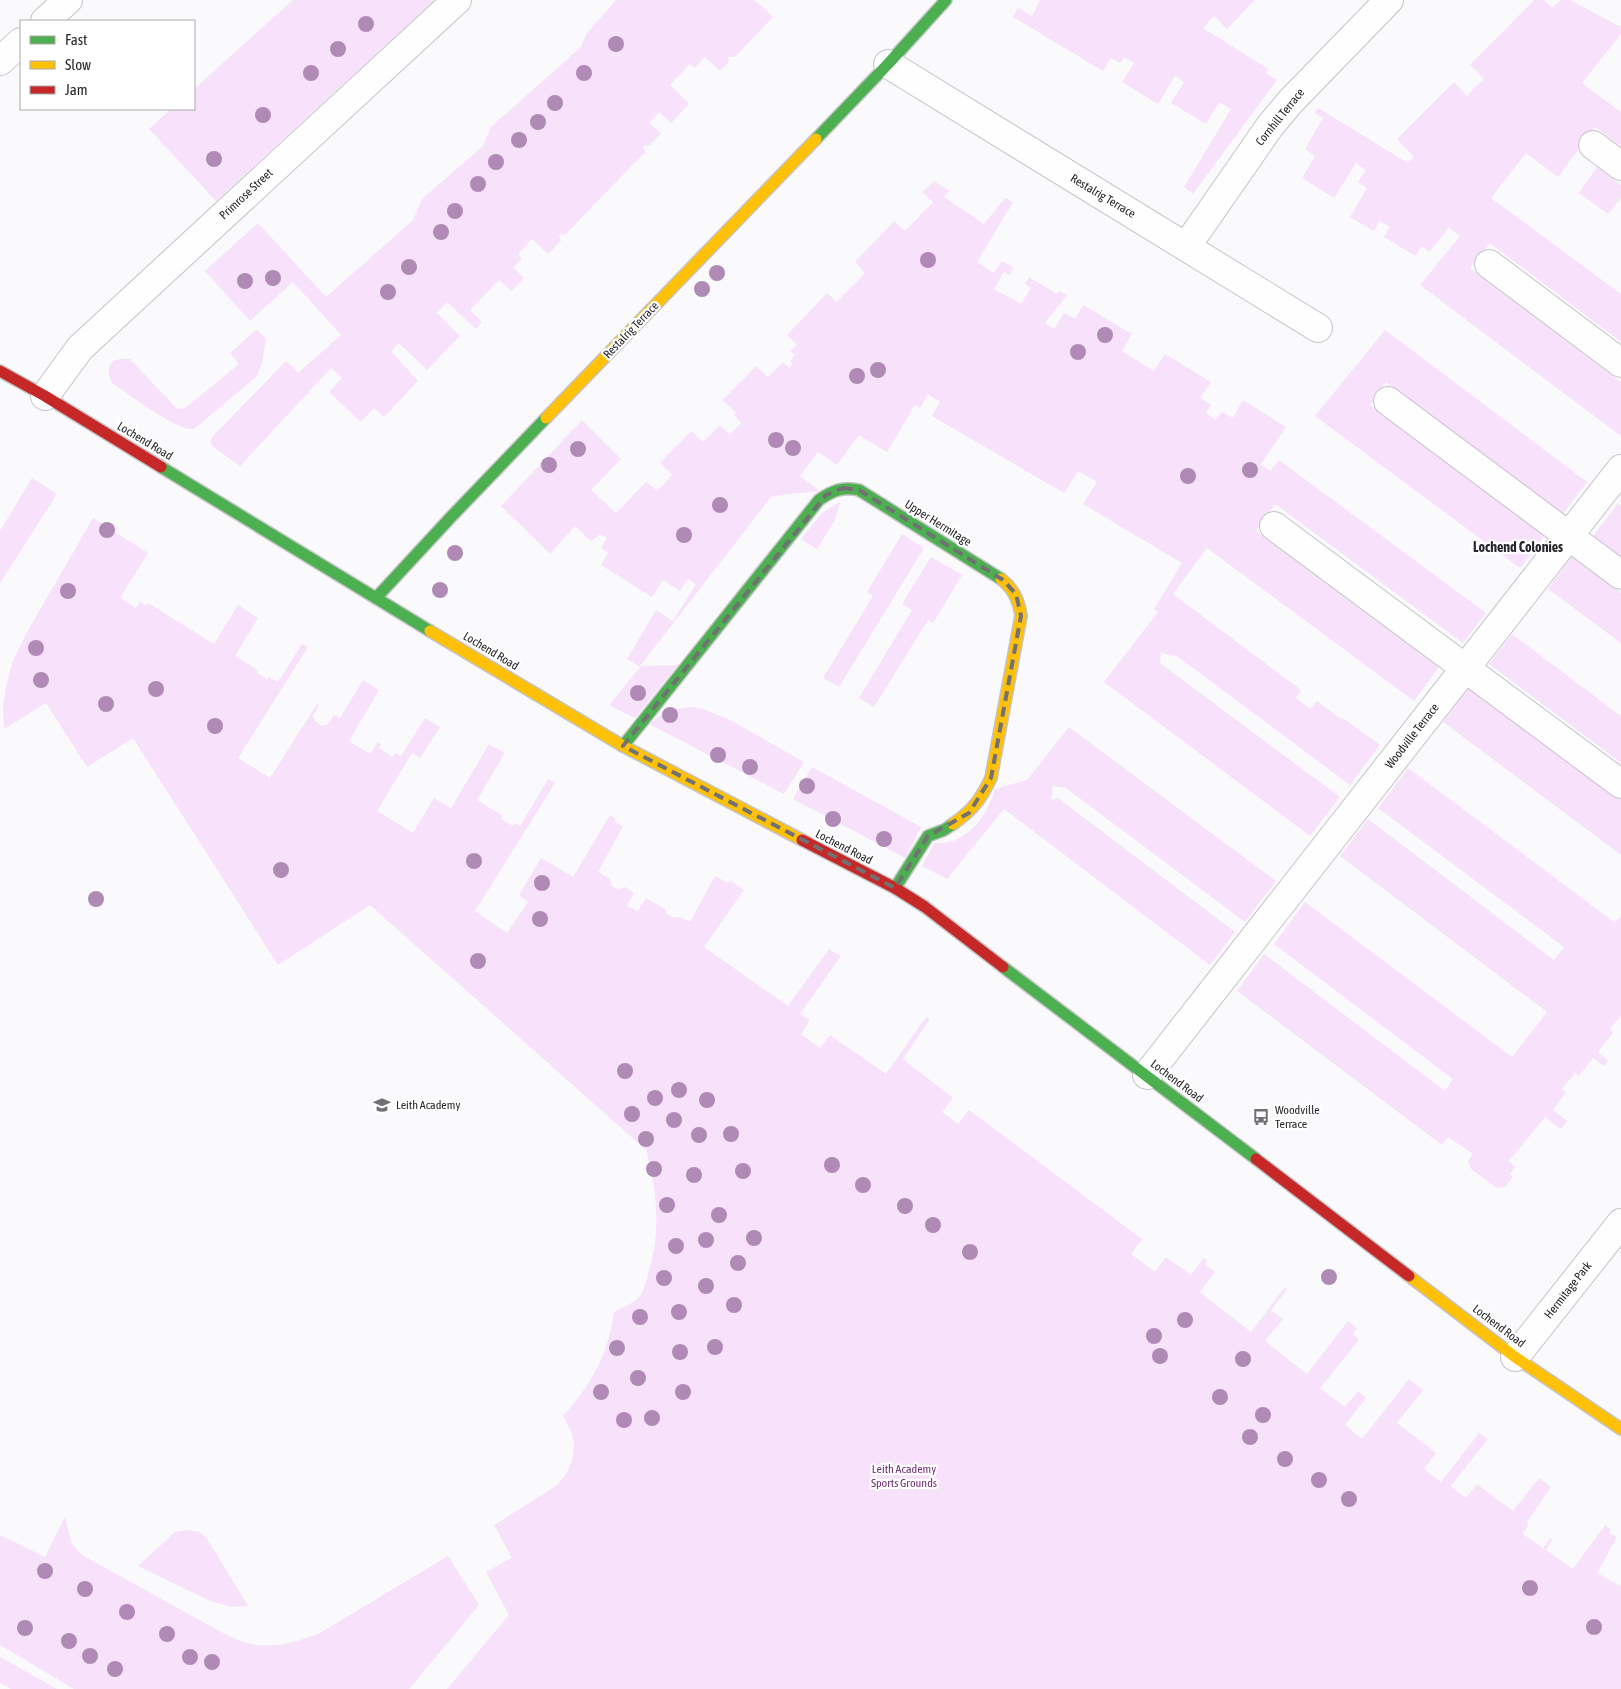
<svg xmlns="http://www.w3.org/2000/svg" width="1621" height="1689" viewBox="0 0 1621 1689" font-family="'Asap Condensed',sans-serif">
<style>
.green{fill:#f7e1fb}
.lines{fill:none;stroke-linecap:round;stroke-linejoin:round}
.street-casing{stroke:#c4c4c7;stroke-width:30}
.fast-casing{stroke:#c4c4c7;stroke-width:14}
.slow-casing{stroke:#c4c4c7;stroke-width:14}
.jam-casing{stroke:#c4c4c7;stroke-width:14}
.street{stroke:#fefeff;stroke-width:28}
.fast{stroke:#4caf50;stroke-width:11}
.slow{stroke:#ffc107;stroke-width:11}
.jam{stroke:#c62828;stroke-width:11}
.tree{fill:#ae8ab4}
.marked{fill:none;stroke:#717174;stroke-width:4;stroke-dasharray:10 6;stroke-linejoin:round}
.labels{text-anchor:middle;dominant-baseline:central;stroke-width:4.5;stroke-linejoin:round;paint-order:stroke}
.street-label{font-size:12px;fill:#27272b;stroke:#fff}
.poi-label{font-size:12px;fill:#27272b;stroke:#fff;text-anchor:start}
.park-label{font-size:12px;fill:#702f78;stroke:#fff}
.neighbourhood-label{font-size:14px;font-weight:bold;fill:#27272b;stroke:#fff}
</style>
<rect width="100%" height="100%" fill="#fafafd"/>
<g class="green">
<polygon points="293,0 435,0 216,201 149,129 171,109 194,109 194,89"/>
<polygon points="616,0 755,0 773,17 735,57 728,57 729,62 720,71 705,57 695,68 690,64 670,85 689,104 671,123 659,112 649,123 661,133 650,145 643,146 645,152 566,234 559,235 561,241 548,254 532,239 518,254 522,259 513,267 524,278 512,291 499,280 470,310 482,322 476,329 447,302 437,313 460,336 427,370 399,343 391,351 418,381 384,417 374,408 361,422 329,392 342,378 331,368 240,466 212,446 210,441 214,435 286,361 298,373 341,335 293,282 250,321 205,271 258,223 326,297 413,220 422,199 483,146 491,127 581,47 587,33"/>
<polygon points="1040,0 1255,0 1227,29 1214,16 1203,28 1268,69 1266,73 1277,80 1193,194 1184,187 1231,109 1219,102 1206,124 1171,103 1184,82 1175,76 1158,104 1122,82 1134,63 1124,57 1120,63 1111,58 1103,71 1013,17 1018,8 1032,16"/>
<polygon points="1534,0 1544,0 1552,8 1561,0 1570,0 1621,27 1621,34 1582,83 1621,112 1621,146 1595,127 1558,177 1526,153 1491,198 1621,294 1621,342 1490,243 1470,268 1621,382 1621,436 1420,285 1460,236 1449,228 1429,252 1422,246 1415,256 1384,237 1390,227 1380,221 1374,231 1350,217 1367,188 1358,182 1366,170 1356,163 1334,198 1302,178 1315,156 1305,149 1323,118 1315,113 1318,108 1408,163 1414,157 1397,139 1454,82 1467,96 1484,79 1470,65"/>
<polygon points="1597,167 1621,185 1621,198 1608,214 1579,193"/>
<polygon points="934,181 949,191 944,197 984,224 1005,198 1013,202 977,262 994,273 1002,261 1014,268 1009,275 1004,272 994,289 1021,304 1031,288 1025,284 1029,277 1057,294 1059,291 1067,295 1045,323 1054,329 1064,313 1075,319 1083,305 1132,334 1122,351 1154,371 1165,354 1211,382 1200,398 1211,405 1206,413 1216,420 1222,412 1233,418 1243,400 1286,427 1261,464 1270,471 1279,460 1486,613 1463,643 1275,504 1256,531 1439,667 1414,701 1207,548 1173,594 1301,690 1296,698 1310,709 1317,701 1341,719 1343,718 1380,745 1350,785 1177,656 1161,653 1160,663 1340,797 1310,836 1104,682 1158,612 1154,609 1182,563 1083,504 1097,482 1078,471 1064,493 932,416 940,402 928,394 920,408 915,405 887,452 859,435 837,465 818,452 800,476 820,491 772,496 640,666 678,665 635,718 609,705 640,667 627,659 656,610 673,621 696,584 688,579 680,591 663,580 652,597 601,565 608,553 601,548 607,538 600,534 591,541 575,526 550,554 501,506 582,420 621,459 591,490 616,513 646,482 657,491 672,475 660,463 691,431 703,442 720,425 730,435 741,423 734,415 736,413 723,400 756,366 768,377 783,362 789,368 793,364 790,361 795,355 790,351 797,345 787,335 827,293 837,302 865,273 855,262 894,221 905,231 933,202 923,192"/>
<path d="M257,329L266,339L262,364L256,377L194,429C178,432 127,393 112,383C104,366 111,357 130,359L177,409H184L239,364L230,353Z"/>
<polygon points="1385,330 1587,482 1563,514 1386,382 1370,405 1545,535 1520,568 1315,416"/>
<polygon points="32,478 57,494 0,583 0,531"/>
<polygon points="840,502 835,520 817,549 801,539 822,513"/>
<polygon points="1618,503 1621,506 1621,557 1593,536"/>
<path d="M93,518L148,553L120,598L136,608L140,602L146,606L148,603L214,644L238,605L258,618L235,656L258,670L257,673L267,679L269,677L278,682L302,644L308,647L238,758L270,778L317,704L319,705L313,716L315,721L322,726L328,724L334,715L340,718L363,680L379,690L349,741L370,754L378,742L381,744L379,748L393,757L395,753L401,756L425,718L440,727L420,758L412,753L377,811L413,833L434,798L451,808L489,744L505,753L477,800L503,816L501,819L513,826L515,823L520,826L548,779L555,783L475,911L507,933L528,902L519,895L541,858L573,877L610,815L616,819L615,822L623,826L598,872L610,879L612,886L619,890L625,887L634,893L627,906L638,911L646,898L665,909L667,914L674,918L680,917L690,922L715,876L728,883L730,880L744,890L704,947L788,1006L829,949L841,956L800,1014L810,1020L801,1034L820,1048L830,1035L886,1074L926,1017L930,1019L903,1059L953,1098L942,1112L958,1124L969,1110L1142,1239L1131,1254L1155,1272L1166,1257L1191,1275L1204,1258L1207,1260L1205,1264L1215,1272L1200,1292L1251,1332L1285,1287L1287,1289L1271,1310L1283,1319L1265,1341L1307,1374L1348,1321L1357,1328L1353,1334L1359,1340L1320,1388L1345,1407L1358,1391L1366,1398L1345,1425L1362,1439L1409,1379L1423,1390L1397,1423L1436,1453L1424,1469L1441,1482L1479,1433L1488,1439L1451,1486L1466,1498L1477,1484L1513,1511L1539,1478L1551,1487L1527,1522L1529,1524L1523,1534L1543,1548L1550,1538L1552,1540L1546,1550L1573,1569L1605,1525L1611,1529L1609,1533L1617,1537L1597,1573L1621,1586V1689H447L509,1615L486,1572L512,1558L494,1525L556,1486L565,1476L572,1461L574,1445L572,1433L563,1416C593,1382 607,1357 614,1312C621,1308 635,1303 640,1296C644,1289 647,1279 649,1271C661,1229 657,1191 646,1150L370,905L278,965L133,738L87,767L46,703L4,729L3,707L6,687L12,663L27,632Z"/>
<polygon points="902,534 924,548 839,687 823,678 873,596 867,592"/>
<polygon points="1572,556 1621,593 1621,643 1548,589"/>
<polygon points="931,557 962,575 933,623 928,620 874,707 859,698 912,610 902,604"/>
<polygon points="1512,634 1621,716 1621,763 1489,664"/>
<polygon points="1469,687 1621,800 1621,855 1443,722"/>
<path d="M692,707L703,709L730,720L804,762L784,794L649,724C664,712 673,708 692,707Z"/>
<path d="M1069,727L1276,881L1245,922L1066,788L1053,786L1051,800L1058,798L1235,932L1210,965L1004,809L947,879L922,866L934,843C939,843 945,843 950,842C973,835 989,811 995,789L1027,780Z"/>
<polygon points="812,767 921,827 905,858 793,799"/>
<polygon points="1408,768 1615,923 1621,916 1621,1016 1610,1029 1613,1033 1598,1052 1608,1061 1604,1066 1593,1058 1579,1076 1575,1073 1562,1089 1566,1093 1553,1110 1567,1121 1561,1129 1545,1117 1509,1161 1515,1167 1510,1174 1513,1177 1505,1187 1497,1188 1471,1169 1468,1161 1473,1154 1448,1137 1442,1145 1237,991 1264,954 1445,1091 1453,1079 1274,944 1305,902 1512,1057 1547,1012 1340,856 1368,819 1554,960 1564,947 1378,808"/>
<path d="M65,1517L72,1544L82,1555L221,1632C228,1635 236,1640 243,1642C269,1650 295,1643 320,1633L448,1556L479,1605L409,1689H74L0,1645V1535L45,1557Z"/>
<polygon points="189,1530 199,1532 206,1537 248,1606 232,1607 210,1601 138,1566 175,1532"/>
<polygon points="0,1657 57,1689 11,1689 0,1683"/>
</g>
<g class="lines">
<g class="street-casing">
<g id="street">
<polyline points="45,21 68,0"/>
<polyline points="0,61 21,42"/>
<polyline points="888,64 1318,328"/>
<polyline points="1593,145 1621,166"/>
<polyline points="1186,247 1270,126 1291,101 1389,0"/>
<polyline points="1489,264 1621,363"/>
<polyline points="45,396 80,348 457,0"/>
<polyline points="1388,401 1621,575"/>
<polyline points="1274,526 1621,784"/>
<polyline points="1147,1075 1621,469"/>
<polyline points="1515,1357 1621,1223"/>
</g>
</g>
<g class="fast-casing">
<g id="fast">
<polyline points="816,139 888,64 946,0"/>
<polyline points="161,467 430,631"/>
<polyline points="376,598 451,517 546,418"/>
<path d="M623,746L819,500C832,491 843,486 859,490L1001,579"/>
<polyline points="895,888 928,836 944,830 953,824"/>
<polyline points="1003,967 1256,1159"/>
</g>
</g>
<g class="slow-casing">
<g id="slow">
<polyline points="546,418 816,139"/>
<polyline points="430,631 623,746 802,840"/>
<path d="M953,824C973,810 981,799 991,778L1021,616C1019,600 1013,588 1001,579"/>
<polyline points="1409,1276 1515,1357 1621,1429"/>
</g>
</g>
<g class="jam-casing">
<g id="jam">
<polyline points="0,371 45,396 161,467"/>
<polyline points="802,840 895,888 925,907 1003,967"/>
<polyline points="1256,1159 1409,1276"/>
</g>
</g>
<use href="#street" class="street"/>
<use href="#fast" class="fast"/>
<use href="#slow" class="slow"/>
<use href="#jam" class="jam"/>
</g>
<g class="tree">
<circle cx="366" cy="24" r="8"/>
<circle cx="616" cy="44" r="8"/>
<circle cx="338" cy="49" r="8"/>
<circle cx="311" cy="73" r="8"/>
<circle cx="584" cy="73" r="8"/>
<circle cx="555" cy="103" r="8"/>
<circle cx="263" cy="115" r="8"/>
<circle cx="538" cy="122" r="8"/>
<circle cx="519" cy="140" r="8"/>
<circle cx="214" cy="159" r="8"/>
<circle cx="496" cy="162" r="8"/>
<circle cx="478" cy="184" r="8"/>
<circle cx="455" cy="211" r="8"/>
<circle cx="441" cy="232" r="8"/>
<circle cx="928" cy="260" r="8"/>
<circle cx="409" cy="267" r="8"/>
<circle cx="717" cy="273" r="8"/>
<circle cx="273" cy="278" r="8"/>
<circle cx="245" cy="281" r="8"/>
<circle cx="702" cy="289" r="8"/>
<circle cx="388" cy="292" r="8"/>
<circle cx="1105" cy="335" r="8"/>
<circle cx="1078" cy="352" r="8"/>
<circle cx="878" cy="370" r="8"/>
<circle cx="857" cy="376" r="8"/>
<circle cx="776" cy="440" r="8"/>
<circle cx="793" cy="448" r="8"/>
<circle cx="578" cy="449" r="8"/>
<circle cx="549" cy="465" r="8"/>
<circle cx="1250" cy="470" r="8"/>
<circle cx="1188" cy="476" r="8"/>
<circle cx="720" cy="505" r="8"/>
<circle cx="107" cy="530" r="8"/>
<circle cx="684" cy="535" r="8"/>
<circle cx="455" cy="553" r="8"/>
<circle cx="440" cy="590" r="8"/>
<circle cx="68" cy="591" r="8"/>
<circle cx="36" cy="648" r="8"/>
<circle cx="41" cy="680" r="8"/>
<circle cx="156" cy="689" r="8"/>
<circle cx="638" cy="693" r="8"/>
<circle cx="106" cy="704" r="8"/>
<circle cx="670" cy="715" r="8"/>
<circle cx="215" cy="726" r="8"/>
<circle cx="718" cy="755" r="8"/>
<circle cx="750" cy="767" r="8"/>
<circle cx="807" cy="786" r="8"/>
<circle cx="833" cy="819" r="8"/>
<circle cx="884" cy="839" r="8"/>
<circle cx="474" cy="861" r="8"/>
<circle cx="281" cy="870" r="8"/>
<circle cx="542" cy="883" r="8"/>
<circle cx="96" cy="899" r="8"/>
<circle cx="540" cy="919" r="8"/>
<circle cx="478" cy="961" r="8"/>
<circle cx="625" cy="1071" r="8"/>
<circle cx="679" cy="1090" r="8"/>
<circle cx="655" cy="1098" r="8"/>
<circle cx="707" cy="1100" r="8"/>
<circle cx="632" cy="1114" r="8"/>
<circle cx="674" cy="1120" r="8"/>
<circle cx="731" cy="1134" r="8"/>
<circle cx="699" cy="1135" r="8"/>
<circle cx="646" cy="1139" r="8"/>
<circle cx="832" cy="1165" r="8"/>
<circle cx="654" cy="1169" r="8"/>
<circle cx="743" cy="1171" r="8"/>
<circle cx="694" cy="1175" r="8"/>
<circle cx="863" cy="1185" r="8"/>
<circle cx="667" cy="1205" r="8"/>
<circle cx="905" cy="1206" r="8"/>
<circle cx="719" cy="1215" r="8"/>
<circle cx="933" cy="1225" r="8"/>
<circle cx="754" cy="1238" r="8"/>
<circle cx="706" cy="1240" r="8"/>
<circle cx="676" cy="1246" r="8"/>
<circle cx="970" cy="1252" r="8"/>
<circle cx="738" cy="1263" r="8"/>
<circle cx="1329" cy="1277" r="8"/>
<circle cx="664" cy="1278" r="8"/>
<circle cx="706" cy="1286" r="8"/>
<circle cx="734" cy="1305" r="8"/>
<circle cx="679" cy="1312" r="8"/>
<circle cx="640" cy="1317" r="8"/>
<circle cx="1185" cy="1320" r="8"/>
<circle cx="1154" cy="1336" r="8"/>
<circle cx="715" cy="1347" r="8"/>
<circle cx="617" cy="1348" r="8"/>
<circle cx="680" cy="1352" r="8"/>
<circle cx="1160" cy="1356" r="8"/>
<circle cx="1243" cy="1359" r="8"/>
<circle cx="638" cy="1378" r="8"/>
<circle cx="601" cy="1392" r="8"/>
<circle cx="683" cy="1392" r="8"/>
<circle cx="1220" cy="1397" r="8"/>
<circle cx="1263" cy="1415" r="8"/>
<circle cx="652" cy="1418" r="8"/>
<circle cx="624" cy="1420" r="8"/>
<circle cx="1250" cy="1437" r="8"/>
<circle cx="1285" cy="1459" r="8"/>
<circle cx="1319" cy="1480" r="8"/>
<circle cx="1349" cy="1499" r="8"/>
<circle cx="45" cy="1571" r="8"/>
<circle cx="1530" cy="1588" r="8"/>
<circle cx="85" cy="1589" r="8"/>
<circle cx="127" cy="1612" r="8"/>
<circle cx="1594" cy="1627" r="8"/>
<circle cx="25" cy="1628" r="8"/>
<circle cx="167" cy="1634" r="8"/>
<circle cx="69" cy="1641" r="8"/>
<circle cx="90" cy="1656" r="8"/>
<circle cx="190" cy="1657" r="8"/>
<circle cx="212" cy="1662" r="8"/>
<circle cx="115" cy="1669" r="8"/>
</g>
<path class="marked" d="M843,488L859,490L1003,580L1016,594L1021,616L991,778L969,813L928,836L895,888L623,746L826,495Z"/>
<defs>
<g id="school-bare" transform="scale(1.35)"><path d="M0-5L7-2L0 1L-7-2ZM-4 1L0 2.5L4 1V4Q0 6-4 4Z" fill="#717174" stroke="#fff" stroke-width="2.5" paint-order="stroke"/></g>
<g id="bus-bare" transform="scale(1.35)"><path d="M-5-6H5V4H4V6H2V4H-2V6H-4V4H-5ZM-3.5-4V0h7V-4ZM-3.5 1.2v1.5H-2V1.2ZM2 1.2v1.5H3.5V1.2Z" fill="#717174" stroke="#fff" stroke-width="2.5" paint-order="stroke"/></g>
</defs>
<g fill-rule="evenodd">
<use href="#school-bare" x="382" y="1105"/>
<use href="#bus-bare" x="1261" y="1117"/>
</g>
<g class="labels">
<g class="street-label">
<text transform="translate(1280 117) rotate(-51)">Cornhill Terrace</text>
<text transform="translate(246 194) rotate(-43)">Primrose Street</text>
<text transform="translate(1103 196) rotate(31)">Restalrig Terrace</text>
<text transform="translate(631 330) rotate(-46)">Restalrig Terrace</text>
<text transform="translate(145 441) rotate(31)">Lochend Road</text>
<text transform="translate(938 523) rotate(32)">Upper Hermitage</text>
<text transform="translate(491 651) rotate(31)">Lochend Road</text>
<text transform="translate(1412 736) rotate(-52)">Woodville Terrace</text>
<text transform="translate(844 847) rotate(27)">Lochend Road</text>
<text transform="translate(1177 1081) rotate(37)">Lochend Road</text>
<text transform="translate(1568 1290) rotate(-52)">Hermitage Park</text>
<text transform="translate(1499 1326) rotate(37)">Lochend Road</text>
</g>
<g class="poi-label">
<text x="396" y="1105">Leith Academy</text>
<text x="1275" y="1110">Woodville<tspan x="1275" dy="14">Terrace</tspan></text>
</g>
<g class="park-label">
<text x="904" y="1469">Leith Academy<tspan x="904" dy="14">Sports Grounds</tspan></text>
</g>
<g class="neighbourhood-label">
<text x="1518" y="547">Lochend Colonies</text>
</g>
</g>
<rect x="20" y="20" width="175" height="90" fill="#ffffff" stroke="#a9a9aa"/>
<rect x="30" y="36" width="25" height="8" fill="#4caf50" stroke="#a9a9aa"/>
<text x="65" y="45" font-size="15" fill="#27272b">Fast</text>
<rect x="30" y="61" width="25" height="8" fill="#ffc107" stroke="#a9a9aa"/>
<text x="65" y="70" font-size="15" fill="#27272b">Slow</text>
<rect x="30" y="86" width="25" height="8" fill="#c62828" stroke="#a9a9aa"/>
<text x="65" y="95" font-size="15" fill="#27272b">Jam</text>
</svg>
